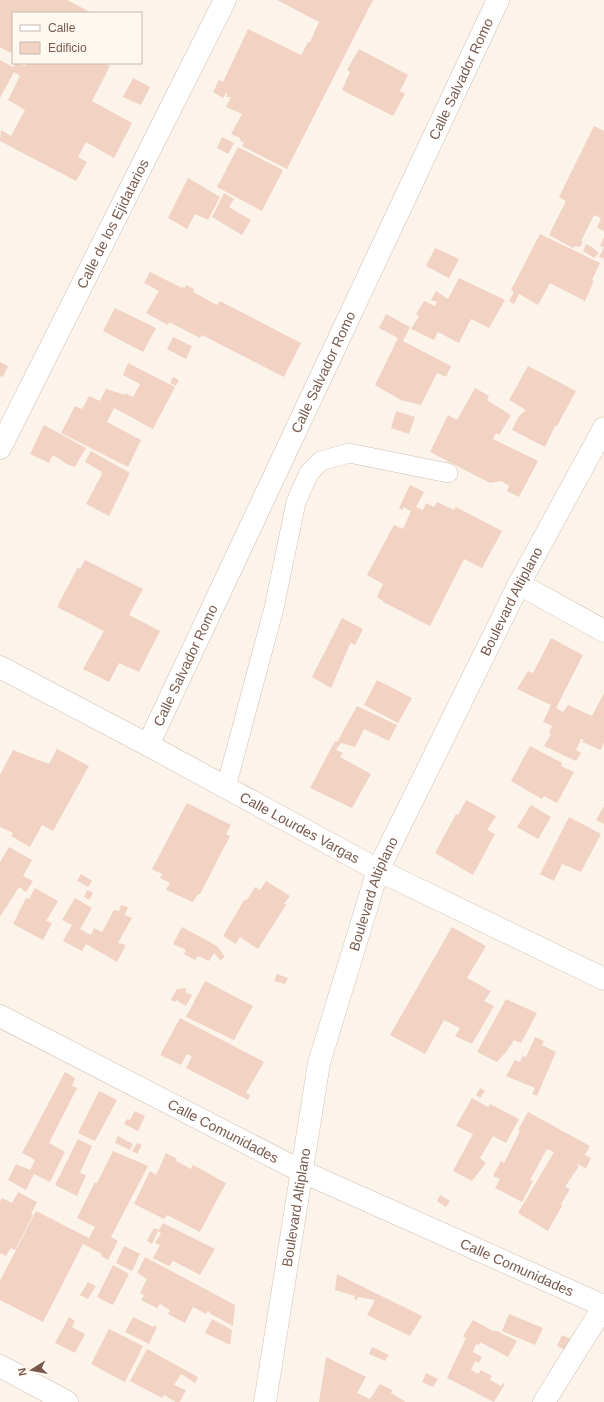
<svg xmlns="http://www.w3.org/2000/svg" width="604" height="1402" viewBox="0 0 604 1402" font-family="Arial,sans-serif">
<style>
.building{fill:#f1d2c3}
.lines{fill:none;stroke-linecap:round;stroke-linejoin:round}
.lane-casing{stroke:#cfbcaf;stroke-width:20}
.street-casing{stroke:#cfbcaf;stroke-width:23}
.secondary-casing{stroke:#d4beaf;stroke-width:23}
.lane{stroke:#fff;stroke-width:19}
.street{stroke:#fff;stroke-width:22}
.secondary{stroke:#fff;stroke-width:22}
.labels{text-anchor:middle;dominant-baseline:central;stroke-width:3.5;stroke-linejoin:round;paint-order:stroke}
.street-label{font-size:14px;fill:#785a4d;stroke:#fff8f1}
</style>
<rect width="100%" height="100%" fill="#fcf4eb"/>
<g class="building">
<polygon points="0,0 67,0 92,13 13,13 13,49 11,53 0,47"/>
<polygon points="277,0 373,0 287,169 242,146 244,143 240,140 240,138 231,134 242,114 226,107 231,97 227,97 227,92 223,98 213,92 219,80 223,82 248,29 301,55 308,42 310,42 319,22"/>
<polygon points="359,49 408,75 400,91 405,94 393,116 342,90 350,72 347,70"/>
<polygon points="0,60 13,67 16,63 25,66 27,63 104,63 110,66 92,101 132,123 114,158 86,142 78,157 87,162 76,181 0,141 1,130 11,136 25,110 8,100 20,76 14,72 0,98"/>
<polygon points="133,78 150,87 141,105 123,97"/>
<polygon points="594,126 604,131 604,231 597,228 601,218 594,215 581,241 583,242 580,247 575,246 573,248 549,235 566,201 559,197"/>
<polygon points="222,137 234,143 228,154 217,148"/>
<polygon points="238,147 283,170 262,211 217,187"/>
<polygon points="188,178 220,197 208,220 195,214 187,229 168,218"/>
<polygon points="224,193 234,199 229,207 251,220 242,235 212,217"/>
<polygon points="540,234 600,263 592,280 594,281 585,301 550,283 538,305 519,294 514,304 509,301 514,292 511,290"/>
<polygon points="604,237 604,259 599,257 604,247 600,246"/>
<polygon points="586,244 592,247 599,253 594,258 583,251"/>
<polygon points="435,248 459,259 449,278 426,266"/>
<polygon points="150,272 182,288 183,287 185,288 186,285 194,289 193,292 217,305 220,301 301,343 284,377 202,335 200,338 169,322 168,325 146,313 159,291 144,283"/>
<polygon points="459,278 505,300 489,328 471,319 459,343 438,332 434,340 411,329 419,316 416,314 424,301 435,306 437,302 431,300 436,291 448,299"/>
<polygon points="115,308 156,328 143,352 103,331"/>
<polygon points="386,314 410,327 403,341 451,366 446,377 437,373 421,405 401,400 375,385 398,338 379,328"/>
<polygon points="173,337 192,346 186,359 167,349"/>
<polygon points="0,362 8,366 3,377 0,376"/>
<polygon points="128,363 175,387 153,429 114,408 107,422 141,440 128,467 61,433 75,406 82,409 89,396 100,401 106,389 125,395 125,393 133,397 140,384 123,375"/>
<polygon points="528,366 576,391 557,426 555,426 545,447 512,430 519,416 526,410 509,400"/>
<polygon points="173,377 179,380 176,386 170,383"/>
<polygon points="475,388 489,396 487,400 511,415 499,435 496,433 493,439 538,461 519,497 507,491 509,486 501,481 490,483 430,452 448,415 457,420"/>
<polygon points="396,411 415,417 409,434 391,428"/>
<polygon points="44,425 86,448 75,467 67,464 53,455 49,463 30,454"/>
<polygon points="91,451 130,473 109,516 86,504 102,474 101,473 102,472 85,462"/>
<polygon points="410,485 424,492 416,507 423,510 426,503 434,507 437,502 454,510 456,507 502,531 482,568 464,559 430,626 383,602 383,601 377,597 383,584 367,575 394,525 403,529 411,511 403,507 403,510 399,508"/>
<polygon points="85,560 143,589 129,615 160,631 139,672 119,663 109,682 83,669 104,631 57,607 78,567 80,569"/>
<polygon points="342,618 363,629 355,645 351,643 350,644 331,688 312,677"/>
<polygon points="551,638 583,655 556,708 563,712 568,705 592,716 604,693 604,742 601,750 582,742 584,740 581,739 576,750 581,753 576,761 544,746 551,734 549,733 552,726 543,722 551,705 517,689 528,671 533,673"/>
<polygon points="377,680 412,698 398,723 364,705"/>
<polygon points="357,706 397,725 389,741 364,729 355,747 341,743 336,750 343,753 340,757 371,774 352,808 310,788 335,741 337,742"/>
<polygon points="530,746 562,763 561,766 574,772 557,803 544,796 542,799 511,781"/>
<polygon points="57,749 89,766 53,831 42,825 30,847 11,836 13,833 0,827 0,775 13,750 49,764"/>
<polygon points="466,800 496,816 487,830 495,834 473,875 435,853 456,814 458,815"/>
<polygon points="187,803 231,825 226,834 230,836 200,894 198,894 193,902 166,890 170,883 160,878 162,874 152,869"/>
<polygon points="531,805 551,817 538,839 517,827"/>
<polygon points="604,806 604,824 596,820"/>
<polygon points="569,817 601,834 581,872 562,864 554,881 540,874"/>
<polygon points="9,847 32,860 23,876 33,881 26,892 19,887 0,917 0,862"/>
<polygon points="81,874 92,881 88,887 77,881"/>
<polygon points="266,881 290,896 284,904 286,905 258,949 240,937 236,944 223,936 244,900 247,900 255,887 260,890"/>
<polygon points="35,888 58,901 46,921 52,923 43,940 13,924 26,898 29,899"/>
<polygon points="87,890 93,893 89,900 84,897"/>
<polygon points="75,898 92,908 80,929 91,935 94,928 102,932 114,910 119,911 121,905 128,907 125,915 132,918 118,943 126,945 117,962 86,944 82,951 63,941 72,925 62,920"/>
<polygon points="182,927 217,946 225,957 220,960 214,953 209,961 198,956 195,960 184,954 186,950 173,944"/>
<polygon points="452,927 486,946 467,978 491,991 484,1001 494,1006 472,1044 455,1036 460,1028 444,1020 425,1054 390,1035"/>
<polygon points="277,974 288,978 285,984 274,981"/>
<polygon points="205,981 253,1006 234,1040 186,1017"/>
<polygon points="187,988 185,992 192,995 186,1006 176,1000 175,1002 171,1000 177,989"/>
<polygon points="506,999 537,1013 521,1043 514,1040 504,1055 503,1055 497,1062 477,1052"/>
<polygon points="180,1018 264,1062 246,1093 250,1095 248,1100 186,1068 192,1056 187,1054 181,1065 160,1055"/>
<polygon points="535,1037 544,1041 542,1045 556,1052 537,1096 532,1094 535,1088 506,1076 515,1060 520,1062 523,1056 526,1057"/>
<polygon points="65,1072 75,1078 72,1086 77,1088 49,1143 65,1152 50,1182 34,1174 26,1190 8,1180 16,1164 30,1170 35,1160 22,1153"/>
<polygon points="480,1088 485,1091 480,1098 476,1095"/>
<polygon points="99,1091 117,1100 95,1141 78,1133"/>
<polygon points="472,1098 488,1107 490,1104 519,1119 506,1143 493,1136 480,1158 486,1163 472,1181 453,1171 473,1134 456,1126"/>
<polygon points="135,1111 145,1116 138,1131 124,1124 127,1119 130,1120"/>
<polygon points="528,1112 590,1146 585,1155 591,1158 586,1169 578,1164 577,1165 579,1166 565,1187 570,1189 561,1204 562,1206 548,1231 518,1213 554,1152 547,1149 530,1180 533,1181 522,1202 495,1188 500,1179 493,1176 501,1161 504,1163 520,1131 518,1130"/>
<polygon points="118,1136 133,1144 130,1150 115,1143"/>
<polygon points="78,1139 92,1146 80,1173 86,1175 77,1196 55,1185"/>
<polygon points="137,1143 142,1145 137,1154 132,1151"/>
<polygon points="113,1151 148,1166 112,1235 111,1237 118,1241 108,1260 101,1256 102,1254 83,1244 43,1322 0,1300 0,1281 36,1211 89,1238 95,1227 77,1218 95,1182 97,1183"/>
<polygon points="166,1153 177,1159 176,1161 191,1169 193,1165 226,1183 200,1232 167,1215 164,1219 134,1204 150,1171 156,1175"/>
<polygon points="18,1192 37,1202 31,1214 33,1215 15,1250 11,1248 6,1256 0,1253 0,1201 2,1198 12,1203"/>
<polygon points="440,1195 450,1201 446,1207 437,1201"/>
<polygon points="163,1223 215,1249 200,1275 173,1261 169,1266 153,1258 160,1245 155,1243 161,1233 158,1231 152,1244 147,1241 154,1228 159,1230"/>
<polygon points="124,1246 140,1254 132,1271 116,1263"/>
<polygon points="145,1257 235,1305 233,1326 209,1313 210,1312 208,1311 206,1314 193,1307 185,1323 168,1314 170,1310 160,1304 157,1308 141,1300 144,1295 140,1293 147,1279 137,1273"/>
<polygon points="113,1265 129,1274 113,1305 97,1297"/>
<polygon points="337,1274 422,1316 410,1336 367,1315 375,1300 358,1297 357,1300 354,1299 355,1296 335,1290"/>
<polygon points="88,1282 96,1286 88,1299 80,1295"/>
<polygon points="509,1314 543,1328 535,1345 502,1331"/>
<polygon points="69,1317 75,1321 72,1327 85,1334 75,1353 55,1343"/>
<polygon points="133,1317 153,1327 154,1325 157,1327 149,1344 125,1332"/>
<polygon points="212,1319 232,1330 230,1345 205,1333"/>
<polygon points="473,1320 495,1332 495,1330 517,1341 508,1357 480,1342 479,1345 476,1344 473,1352 482,1357 479,1363 475,1361 471,1370 478,1374 481,1370 492,1376 490,1380 501,1386 503,1383 505,1384 494,1402 447,1378 466,1338 463,1336"/>
<polygon points="109,1329 143,1346 125,1382 91,1364"/>
<polygon points="562,1335 573,1340 568,1351 557,1346"/>
<polygon points="372,1347 389,1355 385,1361 369,1354"/>
<polygon points="147,1349 198,1377 195,1383 181,1374 174,1385 186,1390 180,1402 176,1402 164,1395 162,1398 130,1381"/>
<polygon points="326,1357 366,1377 357,1393 370,1399 380,1384 392,1390 391,1393 406,1402 319,1402"/>
<polygon points="426,1373 438,1379 433,1387 422,1382"/>
</g>
<g class="lines">
<g class="lane-casing">
<polyline id="lane" points="226,787 274,608 296,502 309,473 321,461 349,453 448,473"/>
</g>
<g class="street-casing">
<g id="street">
<path id="s1" d="M0,448L225,0"/>
<polyline points="519,584 604,631"/>
<path id="s2" d="M0,667L148,745L378,870L604,979"/>
<path id="s3" d="M148,745L498,0"/>
<path id="s4" d="M0,1016L301,1171L604,1306"/>
<polyline points="0,1366 67,1402"/>
<polyline points="544,1402 604,1306"/>
</g>
</g>
<g class="secondary-casing">
<g id="secondary">
<path id="s5" d="M265,1402L319,1063L378,870L519,584L604,428"/>
</g>
</g>
<use href="#lane" class="lane"/>
<use href="#street" class="street"/>
<use href="#secondary" class="secondary"/>
</g>
<g class="labels">
<g class="street-label">
<text stroke="none"><textPath href="#s3" startOffset="736">Calle Salvador Romo</textPath></text>
<text stroke="none"><textPath href="#s1" startOffset="251">Calle de los Ejidatarios</textPath></text>
<text stroke="none"><textPath href="#s3" startOffset="412">Calle Salvador Romo</textPath></text>
<text stroke="none"><textPath href="#s5" startOffset="845">Boulevard Altiplano</textPath></text>
<text stroke="none"><textPath href="#s3" startOffset="88">Calle Salvador Romo</textPath></text>
<text stroke="none"><textPath href="#s2" startOffset="340">Calle Lourdes Vargas</textPath></text>
<text stroke="none"><textPath href="#s5" startOffset="521">Boulevard Altiplano</textPath></text>
<text stroke="none"><textPath href="#s4" startOffset="251">Calle Comunidades</textPath></text>
<text stroke="none"><textPath href="#s5" startOffset="197">Boulevard Altiplano</textPath></text>
<text stroke="none"><textPath href="#s4" startOffset="575">Calle Comunidades</textPath></text>
</g>
</g>
<rect x="12" y="12" width="130" height="52" fill="#fff8f1" stroke="#c9b9af"/>
<rect x="20" y="25" width="20" height="6" fill="#ffffff" stroke="#c9b9af"/>
<text x="48" y="32" font-size="12" fill="#785a4d">Calle</text>
<rect x="20" y="42" width="20" height="12" fill="#f1d2c3" stroke="#c9b9af"/>
<text x="48" y="52" font-size="12" fill="#785a4d">Edificio</text>
<g transform="translate(32 1370) rotate(259)" stroke="#fff8f1" stroke-width="3" paint-order="stroke">
<path d="M0-3L7 15L0 10L-7 15Z" fill="#785a4d"/>
<text y="-6" font-size="11" font-weight="bold" text-anchor="middle" fill="#785a4d">N</text>
</g>
</svg>
